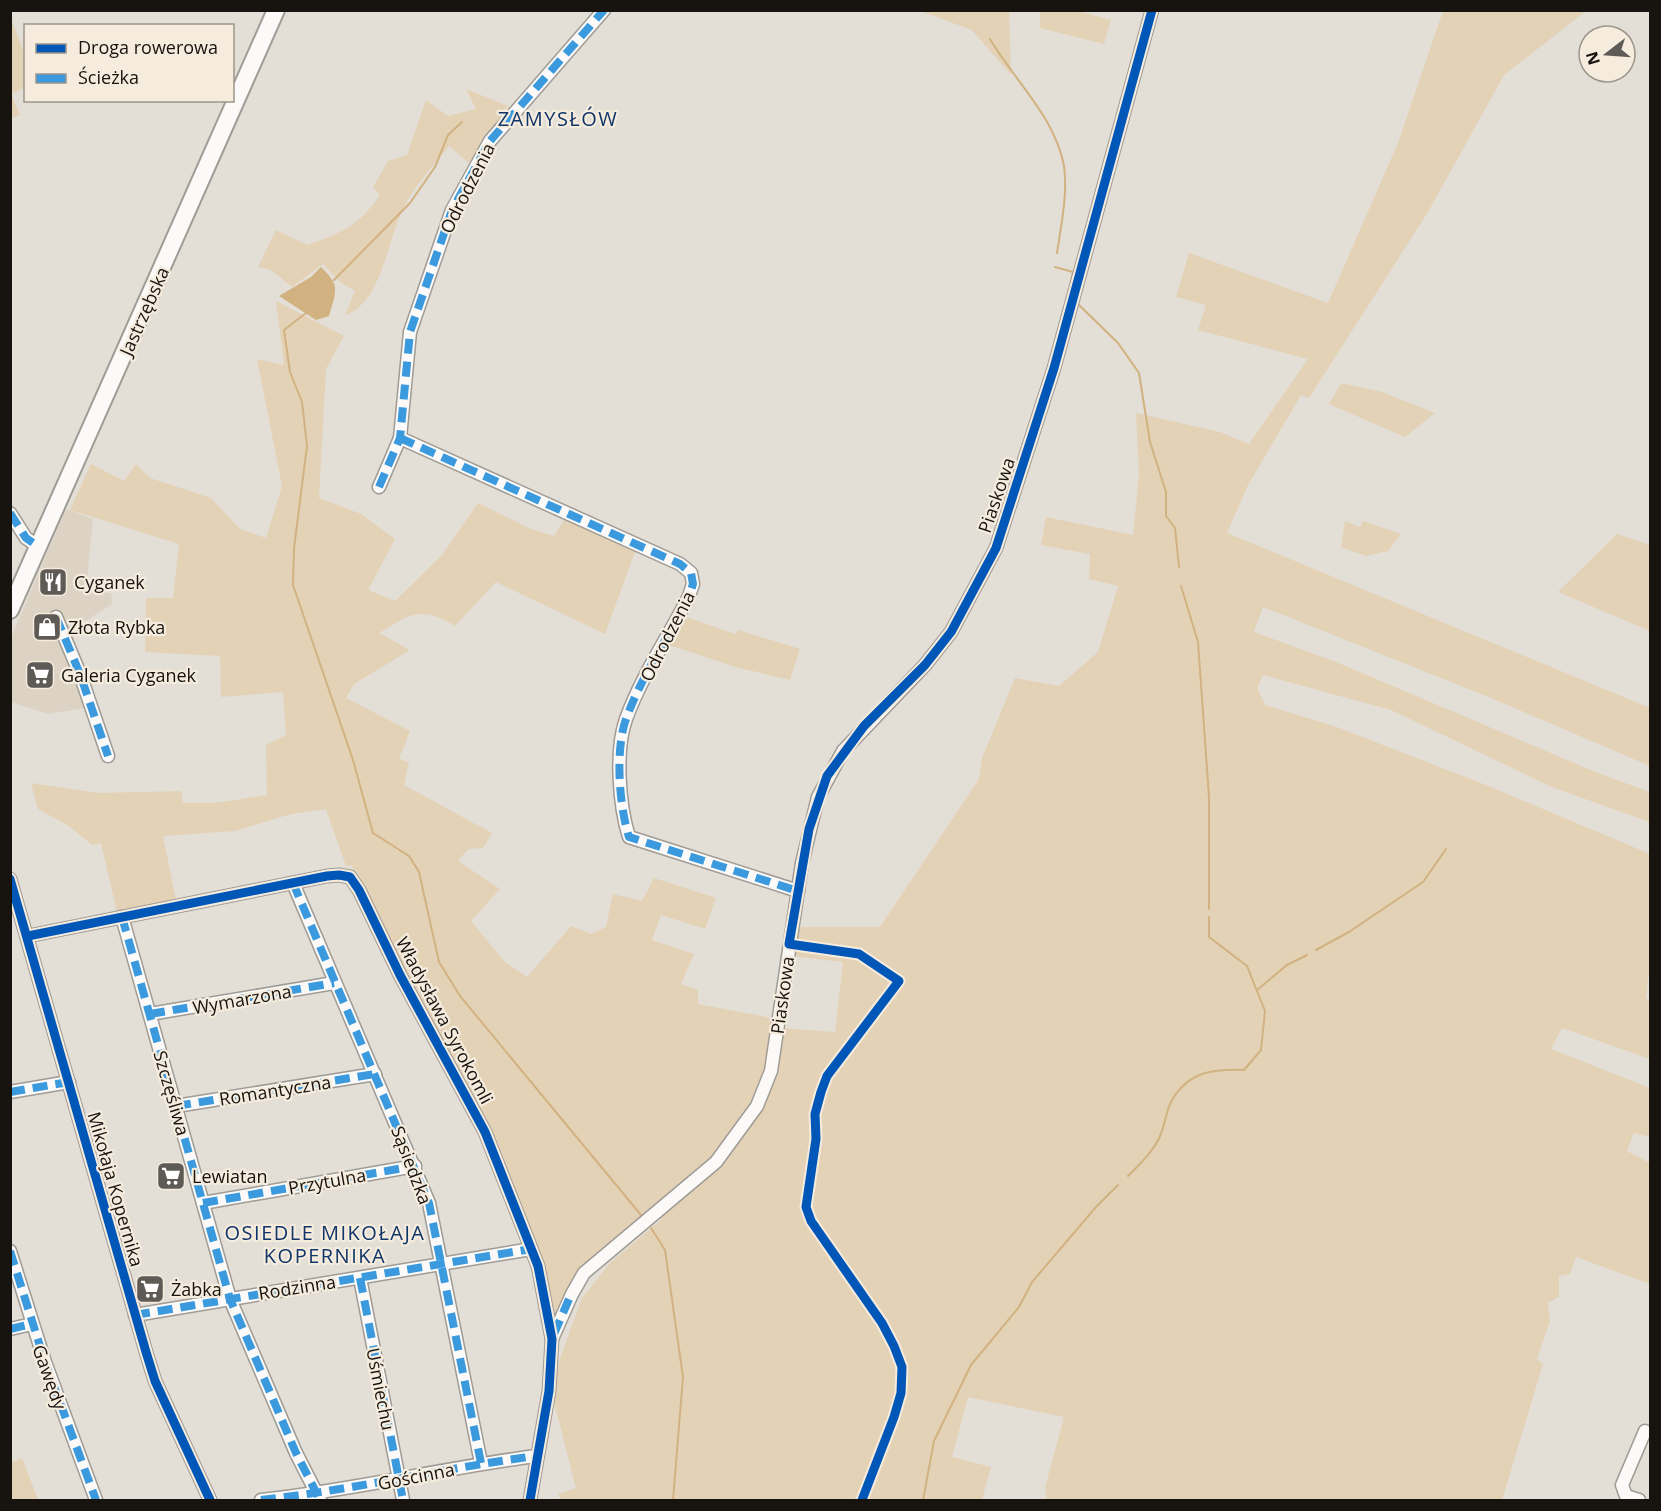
<svg xmlns="http://www.w3.org/2000/svg" width="1661" height="1511" viewBox="0 0 1661 1511" font-family="'Open Sans',sans-serif">
<style>
.built{fill:#ddd3c5}
.green{fill:#e4d2b7}
.water{fill:#d1b280}
.lines{fill:none;stroke-linecap:round;stroke-linejoin:round}
.stream{stroke:#d1b280;stroke-width:2}
.minor-casing{stroke:#9f9b95;stroke-width:15}
.major-casing{stroke:#9f9b95;stroke-width:20}
.minor{stroke:#fbfaf9;stroke-width:12}
.major{stroke:#fbfaf9;stroke-width:16}
.quiet{stroke:#3b9ade;stroke-width:8;stroke-dasharray:15 8;stroke-linecap:butt}
.cycleway-casing{stroke:#f5ecde;stroke-width:13}
.cycleway{stroke:#0057b8;stroke-width:9}
.labels{text-anchor:middle;dominant-baseline:central;stroke-width:4.5;stroke-linejoin:round;paint-order:stroke}
.street-label{font-size:18px;fill:#17130f;stroke:#f5ecde}
.poi-label{font-size:18px;fill:#17130f;stroke:#f5ecde;text-anchor:start}
.neighbourhood-label{font-size:20px;letter-spacing:1.5px;fill:#103569;stroke:#f5ecde}
</style>
<rect width="100%" height="100%" fill="#e3ded6"/>
<polygon class="built" points="66,509 93,519 86,590 111,593 112,604 87,620 69,625 98,706 48,714 11,702 11,638"/>
<g class="green">
<polygon points="920,11 1009,11 1011,75 972,30"/>
<polygon points="1040,11 1078,11 1111,20 1104,44 1040,28"/>
<path d="M1443,11H1586L1504,75L1428,212L1309,398L1301,395L1248,485L1227,533L1650,708V766L1486,696L1263,607L1254,632L1336,662L1598,773L1650,792V822L1554,788L1391,710L1263,675L1257,688L1265,705L1334,726L1486,785L1650,854V965L1646,998L1650,1000V1059L1562,1028L1551,1049L1650,1088V1137L1634,1133L1627,1151L1650,1163V1284L1576,1257L1570,1274L1559,1276V1297L1548,1303L1550,1321L1537,1359L1543,1364L1502,1500H1047L1045,1488L1064,1417L968,1397L952,1457L991,1467L982,1500H561L558,1494L576,1488L552,1394L558,1364L582,1298L611,1262L662,1219L654,1211L592,1256L571,1280L554,1322L551,1320L548,1279L486,1123L394,958L351,865L346,866L326,809L291,814L235,831L163,836L176,900L117,912L101,843L92,845L69,826L38,809L31,783L98,793L181,791L183,803H215L267,795L266,745L286,735L283,692L221,697L220,656L145,652L146,598H173L179,544L70,510L91,464L124,481L136,464L150,478L211,498L240,529L266,538L282,486L257,359L284,365L276,301L344,336L326,369L319,498L361,514L395,539L368,590L395,601L442,555L478,503L531,529L554,536L566,517L636,549L605,634L496,582L455,626C421,605 410,614 379,633L410,650L354,684L346,698L410,731L399,759L409,762L404,785L492,833L483,848L468,849L458,861L500,889L471,921L505,962L527,977L571,926L591,934L606,927L613,894L642,901L654,878L716,898L705,929L661,915L652,940L694,954L681,984L698,990V1004L767,1017L780,1028L835,1032L843,962L792,956L797,927H880L979,779L982,758L1015,678L1059,686L1098,652L1118,586L1089,579L1090,554L1041,545L1046,517L1133,535L1139,475L1136,413L1220,432L1249,444L1308,359L1198,330L1206,305L1176,297L1189,253L1328,303L1398,143Z"/>
<polygon points="10,16 25,55 25,87 11,94 20,115 11,118"/>
<path d="M466,89L508,106L469,163L449,146C434,165 416,184 405,205C387,237 383,303 345,315L355,291L340,282L323,264L292,287L271,270L258,267L276,230L307,245C340,234 360,225 380,195L373,187L388,161L407,155L426,100L448,116L476,109Z"/>
<polygon points="1341,383 1382,392 1435,413 1405,437 1329,404"/>
<polygon points="1345,521 1360,527 1363,521 1401,534 1388,551 1366,556 1341,547"/>
<polygon points="1617,534 1650,545 1650,631 1558,592"/>
<polygon points="684,616 735,634 738,630 800,649 790,680 735,667 669,645"/>
<polygon points="22,1458 38,1500 11,1500 11,1463"/>
</g>
<path class="water" d="M321,267C341,286 336,291 329,316L316,320L279,296L311,277Z"/>
<g class="lines">
<g class="stream">
<path d="M990,39C1014,80 1055,117 1064,166C1068,193 1061,226 1057,253"/>
<polyline points="1055,267 1073,272 1071,283"/>
<polyline points="334,280 410,203 435,167 448,135 462,122"/>
<polyline points="1079,305 1118,343 1139,373 1150,442 1166,492 1166,516 1175,528 1179,567"/>
<polyline points="306,313 284,330 290,372 302,402 307,446 294,548 293,585 353,760 373,833 409,856 419,872 439,962 460,996 641,1215"/>
<polyline points="1181,586 1198,642 1209,797 1209,909"/>
<polyline points="1316,950 1349,932 1423,882 1446,849"/>
<polyline points="1257,990 1287,965 1307,955"/>
<path d="M1128,1176C1140,1164 1153,1152 1160,1136C1165,1125 1166,1111 1172,1100C1189,1071 1214,1069 1244,1070L1261,1050L1265,1011L1247,966L1209,937V917"/>
<polyline points="651,1228 665,1250 683,1377 673,1500"/>
<polyline points="923,1500 934,1441 971,1365 1019,1307 1032,1282 1096,1207 1118,1185"/>
</g>
<g class="minor-casing">
<g id="minor">
<path d="M400,438L680,564L691,573L693,584L689,596C669,636 642,675 626,719C615,750 619,805 629,837L798,891"/>
<polyline points="379,487 400,438 410,332 452,210 490,141 604,10"/>
<polyline points="10,513 26,538 39,547"/>
<polyline points="56,617 80,674 108,756"/>
<polyline points="10,879 146,1352 155,1381 210,1500"/>
<polyline points="293,883 429,1203 481,1463"/>
<polyline points="122,917 230,1299 296,1453 320,1500"/>
<polyline points="28,936 327,876 339,875 350,877 359,890 400,975 485,1132 538,1266 552,1339 549,1391 530,1500"/>
<polyline points="150,1014 334,983"/>
<polyline points="10,1092 69,1082"/>
<polyline points="176,1106 375,1074"/>
<polyline points="203,1203 415,1166"/>
<polyline points="10,1251 45,1362 96,1500"/>
<polyline points="360,1278 403,1500"/>
<polyline points="135,1315 531,1249"/>
<polyline points="10,1329 32,1324"/>
<polyline points="552,1339 572,1294 584,1273 716,1162 757,1106 771,1071 802,863 818,797 843,751 925,665 951,632 996,548 1054,368 1152,10"/>
<path d="M261,1500C353,1490 444,1468 536,1456"/>
<polyline points="1639,1500 1626,1496 1622,1485 1645,1431"/>
</g>
</g>
<g class="major-casing">
<polyline id="major" points="10,610 276,10"/>
</g>
<use href="#minor" class="minor"/>
<use href="#major" class="major"/>
<g class="quiet">
<path d="M400,438L680,564L691,573L693,584L689,596C669,636 642,675 626,719C615,750 619,805 629,837L798,891"/>
<polyline points="379,487 400,438 410,332 452,210 490,141 604,10"/>
<polyline points="10,513 26,538 39,547"/>
<polyline points="56,617 80,674 108,756"/>
<polyline points="293,883 429,1203 481,1463"/>
<polyline points="122,917 230,1299 296,1453 320,1500"/>
<polyline points="150,1014 334,983"/>
<polyline points="10,1092 69,1082"/>
<polyline points="176,1106 375,1074"/>
<polyline points="203,1203 415,1166"/>
<polyline points="10,1251 45,1362 96,1500"/>
<polyline points="360,1278 403,1500"/>
<polyline points="135,1315 531,1249"/>
<polyline points="10,1329 32,1324"/>
<polyline points="554,1334 569,1299"/>
<path d="M261,1500C353,1490 444,1468 536,1456"/>
</g>
<g class="cycleway-casing">
<g id="cycleway">
<polyline points="10,879 146,1352 155,1381 210,1500"/>
<polyline points="28,936 327,876 339,875 350,877 359,890 400,975 485,1132 538,1266 552,1339 549,1391 530,1500"/>
<polyline points="862,1500 894,1417 901,1393 902,1367 894,1346 882,1323 811,1221 806,1207 816,1139 815,1114 821,1092 827,1076 899,981 859,954 789,944 809,829 827,776 864,726 925,665 951,632 996,548 1054,368 1152,10"/>
</g>
</g>
<use href="#cycleway" class="cycleway"/>
</g>
<defs>
<g id="restaurant-square" transform="scale(1.5)"><rect x="-9" y="-9" width="18" height="18" rx="4" fill="#5e5a55" stroke="#f5ecde"/><path d="M-5-6h1v4h1v-4h1v4h1v-4h1v5L-1.5 .5V6h-2V.5L-5-1ZM5-6V6H3V1.5H1.5Q1.5-4 5-6Z" fill="#fff"/></g>
<g id="shop-square" transform="scale(1.5)"><rect x="-9" y="-9" width="18" height="18" rx="4" fill="#5e5a55" stroke="#f5ecde"/><path d="M-5-2.5h2.3a2.7 3.5 0 0 1 5.4 0H5L5.5 6h-11ZM-1.5-2.5h3a1.5 2.3 0 0 0-3 0Z" fill="#fff"/></g>
<g id="supermarket-square" transform="scale(1.5)"><rect x="-9" y="-9" width="18" height="18" rx="4" fill="#5e5a55" stroke="#f5ecde"/><path d="M-6-5.5h2.5l.6 2H6L4.5 2H-2.5L-4.4-4H-6ZM-1.5 3.2a1.3 1.3 0 1 0 .1 0ZM3 3.2a1.3 1.3 0 1 0 .1 0Z" fill="#fff"/></g>
</defs>
<g fill-rule="evenodd">
<use href="#restaurant-square" x="53" y="582"/>
<use href="#shop-square" x="47" y="627"/>
<use href="#supermarket-square" x="40" y="675"/>
<use href="#supermarket-square" x="171" y="1176"/>
<use href="#supermarket-square" x="150" y="1289"/>
</g>
<g class="labels">
<g class="street-label">
<text transform="translate(467 188) rotate(-63)">Odrodzenia</text>
<text transform="translate(144 311) rotate(-66)">Jastrzębska</text>
<text transform="translate(996 495) rotate(-71)">Piaskowa</text>
<text transform="translate(667 636) rotate(-63)">Odrodzenia</text>
<text transform="translate(782 995) rotate(-82)">Piaskowa</text>
<text transform="translate(242 999) rotate(-10)">Wymarzona</text>
<text transform="translate(445 1020) rotate(62)">Władysława Syrokomli</text>
<text transform="translate(275 1090) rotate(-9)">Romantyczna</text>
<text transform="translate(172 1093) rotate(74)">Szczęśliwa</text>
<text transform="translate(412 1165) rotate(69)">Sąsiedzka</text>
<text transform="translate(327 1181) rotate(-10)">Przytulna</text>
<text transform="translate(116 1189) rotate(74)">Mikołaja Kopernika</text>
<text transform="translate(297 1287) rotate(-9)">Rodzinna</text>
<text transform="translate(50 1377) rotate(70)">Gawędy</text>
<text transform="translate(381 1389) rotate(79)">Uśmiechu</text>
<text transform="translate(416 1476) rotate(-11)">Gościnna</text>
</g>
<g class="poi-label">
<text x="74" y="582">Cyganek</text>
<text x="68" y="627">Złota Rybka</text>
<text x="61" y="675">Galeria Cyganek</text>
<text x="192" y="1176">Lewiatan</text>
<text x="171" y="1289">Żabka</text>
</g>
<g class="neighbourhood-label">
<text x="558" y="118">ZAMYSŁÓW</text>
<text x="325" y="1232">OSIEDLE MIKOŁAJA<tspan x="325" dy="23">KOPERNIKA</tspan></text>
</g>
</g>
<rect width="1661" height="1511" fill="none" stroke="#17130f" stroke-width="24"/>
<rect x="24" y="24" width="210" height="78" fill="#f5ecde" stroke="#9c958b" stroke-width="1.5"/>
<rect x="36" y="44" width="30" height="9" fill="#0057b8" stroke="#9c958b" stroke-width="1.5"/>
<text x="78" y="54" font-size="18" fill="#17130f">Droga rowerowa</text>
<rect x="36" y="74" width="30" height="9" fill="#3b9ade" stroke="#9c958b" stroke-width="1.5"/>
<text x="78" y="84" font-size="18" fill="#17130f">Ścieżka</text>
<g transform="translate(1607 54) rotate(253)"><circle r="28" fill="#f5ecde" stroke="#9c958b" stroke-width="1.5"/>
<path d="M0-4.5L10 22L0 15L-10 22Z" fill="#5e5a55"/>
<text y="-9" font-size="16" font-weight="bold" text-anchor="middle" fill="#17130f">N</text>
</g>
</svg>
